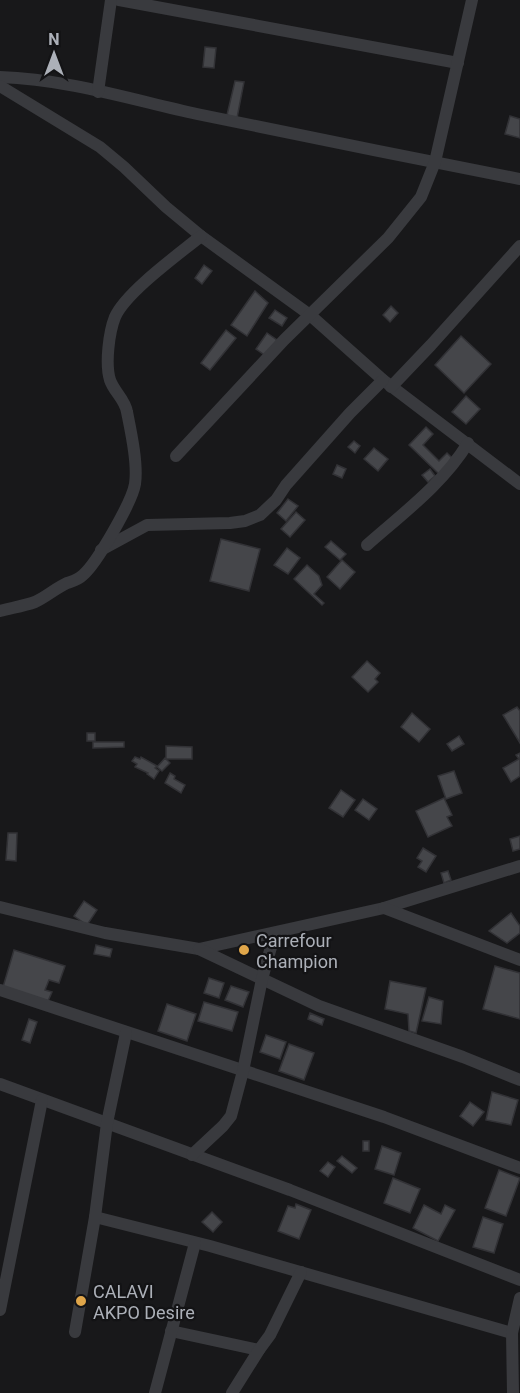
<svg xmlns="http://www.w3.org/2000/svg" width="520" height="1393" viewBox="0 0 520 1393" font-family="Roboto,sans-serif">
<style>
.building{fill:#45464a;stroke:#323236;stroke-width:1.5}
.lines{fill:none;stroke-linecap:round;stroke-linejoin:round}
.minor{stroke:#393a3e;stroke-width:12}
.poi-dot{fill:#e0a64a;stroke:#131315;stroke-width:2}
.labels{text-anchor:middle;dominant-baseline:central;stroke-width:4.5;stroke-linejoin:round;paint-order:stroke}
.poi-label{font-size:18px;fill:#acb0b8;stroke:#131315;text-anchor:start}
</style>
<rect width="100%" height="100%" fill="#18181a"/>
<g class="building">
<polygon points="205,47 216,48 214,68 203,67"/>
<polygon points="235,81 244,82 237,118 227,115"/>
<polygon points="510,116 520,119 520,138 505,134"/>
<polygon points="204,265 212,271 202,284 195,278"/>
<polygon points="255,291 268,303 247,336 231,325"/>
<polygon points="391,306 398,313 390,322 383,315"/>
<polygon points="275,310 287,318 282,326 269,318"/>
<polygon points="226,330 236,338 210,370 201,363"/>
<polygon points="267,333 277,340 266,356 256,349"/>
<polygon points="461,336 491,364 464,393 435,365"/>
<polygon points="466,396 480,409 466,424 452,412"/>
<polygon points="426,427 433,434 423,445 439,461 447,453 453,459 439,474 409,445"/>
<polygon points="354,441 360,446 355,453 348,447"/>
<polygon points="374,448 388,459 378,471 364,459"/>
<polygon points="337,465 346,469 342,478 333,474"/>
<polygon points="430,469 435,476 428,482 422,475"/>
<polygon points="288,499 298,506 286,521 277,513"/>
<polygon points="296,512 305,520 290,537 281,529"/>
<polygon points="221,539 260,549 249,591 210,581"/>
<polygon points="331,541 346,554 340,560 325,547"/>
<polygon points="287,548 300,558 288,574 274,565"/>
<polygon points="342,560 355,572 340,589 327,577"/>
<polygon points="307,565 319,576 322,585 314,594 324,603 322,605 294,579"/>
<polygon points="367,661 380,673 375,679 378,682 368,692 352,677"/>
<polygon points="517,707 520,711 520,743 503,715"/>
<polygon points="412,713 430,729 419,742 401,727"/>
<rect x="87" y="733" width="8" height="8"/>
<polygon points="459,736 464,744 452,751 447,744"/>
<polygon points="93,742 124,742 124,747 93,748"/>
<polygon points="166,746 192,747 192,759 166,759"/>
<polygon points="520,753 520,776 511,782 503,768 519,759 516,755"/>
<polygon points="135,757 140,759 141,757 157,766 155,768 159,771 154,779 147,774 148,773 135,767 137,764 132,761"/>
<polygon points="165,758 170,763 162,771 157,767"/>
<polygon points="454,771 462,793 446,799 438,776"/>
<polygon points="170,773 175,776 174,779 185,785 181,793 165,783"/>
<polygon points="341,790 355,800 343,817 329,808"/>
<polygon points="444,798 452,815 447,817 452,826 428,837 416,811"/>
<polygon points="363,799 377,809 369,820 355,810"/>
<polygon points="8,833 17,833 16,861 6,860"/>
<polygon points="520,836 520,849 513,851 510,839"/>
<polygon points="423,848 436,856 426,872 418,867 422,861 417,858"/>
<polygon points="448,871 451,880 444,883 441,873"/>
<polygon points="84,901 97,910 87,925 74,916"/>
<polygon points="511,913 520,926 520,933 507,943 489,931"/>
<polygon points="96,945 112,949 110,957 94,954"/>
<polygon points="14,950 65,966 59,983 49,980 45,990 52,992 48,1001 3,987"/>
<polygon points="495,966 520,973 520,1019 483,1009"/>
<polygon points="209,978 224,983 219,998 204,993"/>
<polygon points="390,981 426,988 416,1033 409,1031 408,1014 385,1009"/>
<polygon points="231,986 249,992 243,1007 225,1000"/>
<polygon points="429,997 443,1001 441,1024 422,1021"/>
<polygon points="204,1002 238,1012 232,1031 198,1021"/>
<polygon points="167,1004 196,1014 187,1041 158,1031"/>
<polygon points="310,1013 324,1019 322,1025 308,1019"/>
<polygon points="29,1019 37,1022 30,1043 22,1040"/>
<polygon points="266,1035 286,1042 280,1059 260,1052"/>
<polygon points="289,1044 314,1053 304,1080 279,1071"/>
<polygon points="492,1092 518,1100 511,1125 486,1120"/>
<polygon points="470,1102 484,1112 473,1126 460,1116"/>
<rect x="363" y="1141" width="6" height="10"/>
<polygon points="382,1146 401,1153 394,1175 375,1169"/>
<polygon points="342,1156 357,1168 352,1173 337,1161"/>
<polygon points="328,1162 335,1167 328,1177 320,1171"/>
<polygon points="499,1170 520,1178 506,1216 485,1208"/>
<polygon points="393,1178 420,1189 410,1213 384,1203"/>
<polygon points="296,1204 311,1210 299,1239 278,1231 288,1206 295,1208"/>
<polygon points="424,1205 441,1214 445,1205 455,1210 438,1241 413,1228"/>
<polygon points="212,1212 222,1222 213,1232 202,1222"/>
<polygon points="483,1217 503,1224 494,1253 473,1247"/>
</g>
<g class="lines">
<g class="minor">
<polyline points="119,0 458,63"/>
<path d="M0,77C67,79 133,100 197,114C305,136 412,158 520,179"/>
<polyline points="0,86 100,147 124,167 166,207 201,236 310,315 383,380 520,484"/>
<polyline points="98,92 111,0"/>
<polyline points="391,387 431,345 520,246"/>
<polyline points="176,456 284,340 388,238 421,197 435,162 472,0"/>
<path d="M367,545C402,514 443,484 468,443"/>
<polyline points="101,550 147,525 230,523 245,521 260,515 276,500 286,485 350,413 383,380"/>
<path d="M0,611C11,608 24,606 35,602C46,597 56,588 67,583C73,581 78,580 83,575C97,563 132,502 135,484C138,464 131,432 127,412C125,399 114,392 110,380C105,364 109,332 115,317C126,292 179,254 201,236"/>
<polyline points="0,907 105,933 199,949 384,908 520,866"/>
<polyline points="384,908 520,960"/>
<polyline points="199,949 319,1006 463,1057 520,1080"/>
<polyline points="0,990 384,1117 520,1168"/>
<polyline points="0,1084 290,1190 520,1280"/>
<polyline points="192,1155 223,1126 231,1116 243,1071 262,979 275,933"/>
<polyline points="95,1217 210,1246 512,1333"/>
<polyline points="0,1310 42,1100"/>
<polyline points="171,1331 259,1350"/>
<polyline points="75,1332 95,1217 107,1123 126,1033"/>
<polyline points="155,1393 195,1243"/>
<polyline points="232,1393 259,1350 270,1335 301,1272"/>
<polyline points="513,1393 512,1333 520,1298"/>
</g>
</g>
<g class="poi-dot">
<circle cx="244" cy="950" r="6"/>
<circle cx="81" cy="1301" r="6"/>
</g>
<g class="labels">
<g class="poi-label">
<text x="256" y="940">Carrefour<tspan x="256" dy="21">Champion</tspan></text>
<text x="93" y="1291">CALAVI<tspan x="93" dy="21">AKPO Desire</tspan></text>
</g>
</g>
<g transform="translate(54 54)" stroke="#131315" stroke-width="4.5" paint-order="stroke">
<path d="M0-4.5L10 22L0 15L-10 22Z" fill="#acb0b8"/>
<text y="-9" font-size="16" font-weight="bold" text-anchor="middle" fill="#acb0b8">N</text>
</g>
</svg>
